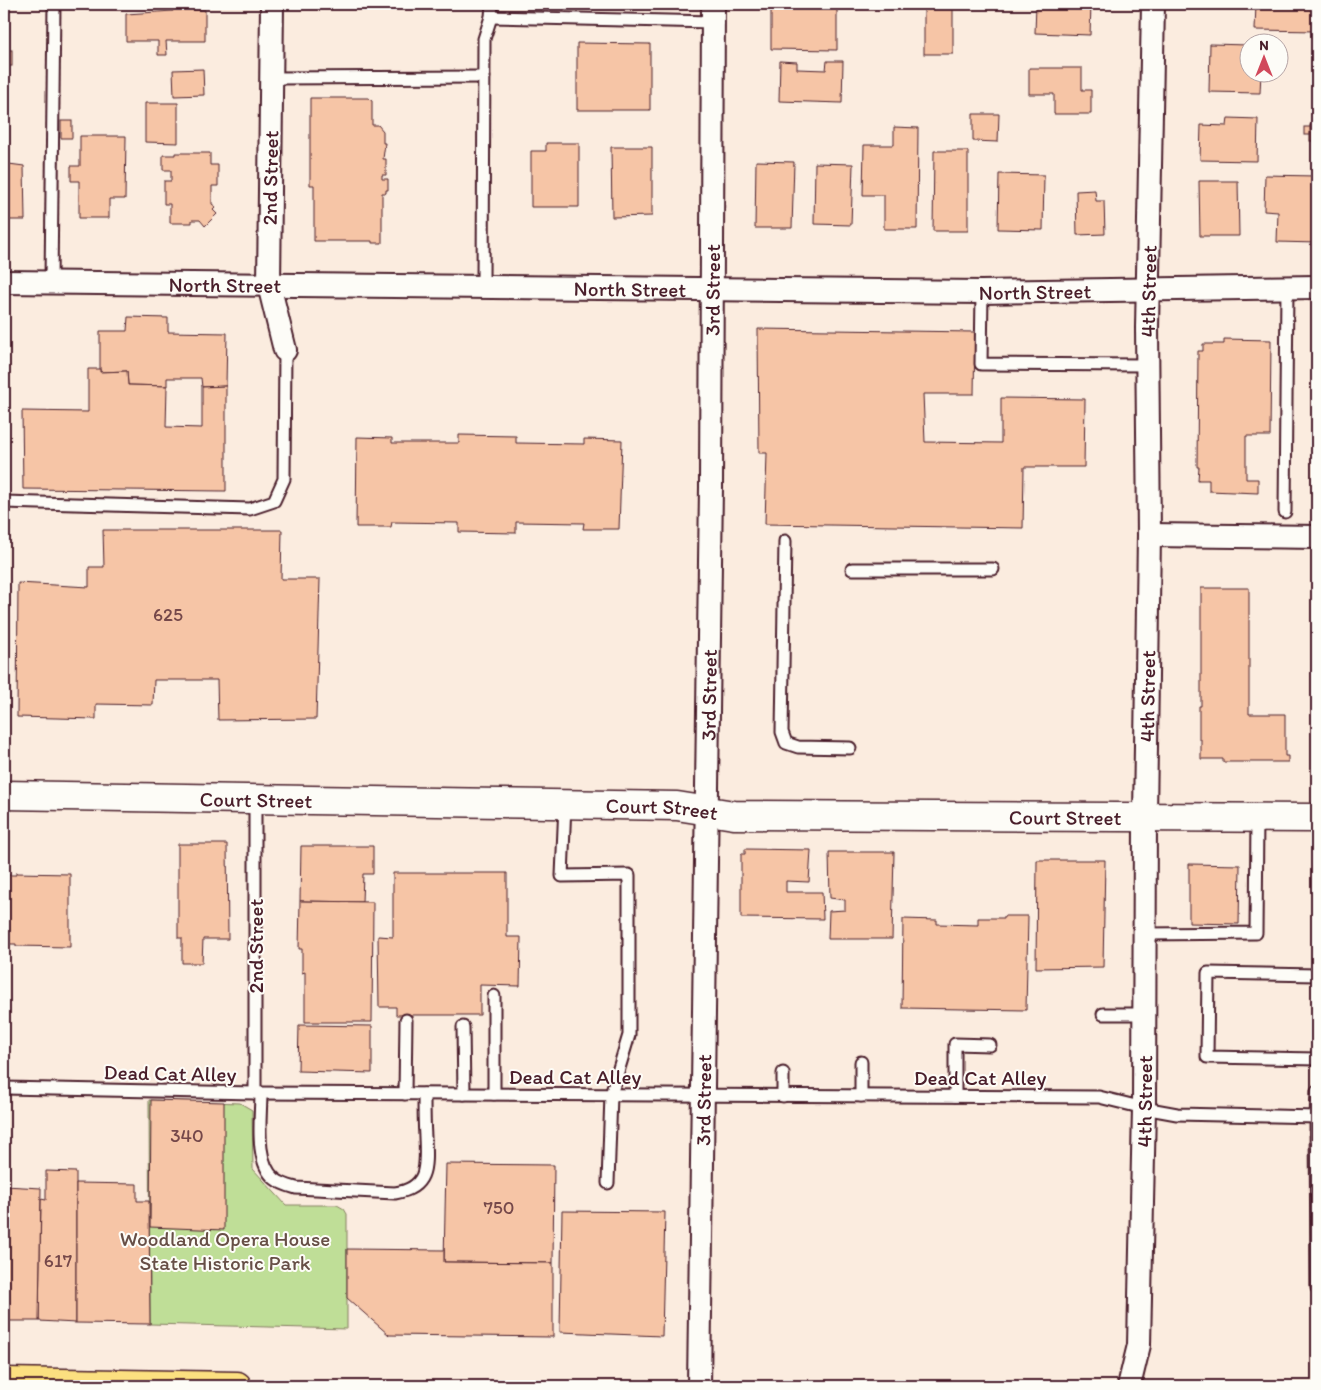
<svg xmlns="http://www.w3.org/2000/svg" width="1321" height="1390" viewBox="0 0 1321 1390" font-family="Itim,sans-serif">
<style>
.green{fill:#bfde97;stroke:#847e61}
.building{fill:#f6c5a6;stroke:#4a1f2b}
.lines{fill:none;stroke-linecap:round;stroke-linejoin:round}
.lane-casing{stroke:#4a1f2b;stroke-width:15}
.street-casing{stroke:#4a1f2b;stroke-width:26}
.secondary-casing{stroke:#4a1f2b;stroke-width:31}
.primary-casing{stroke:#4a1f2b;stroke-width:31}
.lane{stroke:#fdfcf7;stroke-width:11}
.street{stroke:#fdfcf7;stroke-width:22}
.secondary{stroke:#fdfcf7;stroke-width:28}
.primary{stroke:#fce080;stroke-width:28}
.labels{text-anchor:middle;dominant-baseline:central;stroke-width:4;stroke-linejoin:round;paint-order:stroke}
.number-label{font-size:19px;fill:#75484a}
.street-label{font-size:21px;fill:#4a1f2b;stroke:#fdfcf7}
.park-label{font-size:21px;fill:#674f46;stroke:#fdfcf7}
</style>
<rect width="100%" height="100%" fill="#fbecdf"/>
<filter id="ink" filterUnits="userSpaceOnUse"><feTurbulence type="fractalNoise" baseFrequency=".02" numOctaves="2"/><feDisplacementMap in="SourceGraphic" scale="10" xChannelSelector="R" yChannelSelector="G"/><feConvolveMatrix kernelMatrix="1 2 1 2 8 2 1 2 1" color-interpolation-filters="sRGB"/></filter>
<g filter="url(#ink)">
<polygon class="green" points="149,1100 240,1103 252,1110 253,1169 286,1205 337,1205 344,1209 347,1214 347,1329 150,1324"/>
<g class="building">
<rect x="924" y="4" width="29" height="50"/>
<polygon points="1036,4 1091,4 1090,35 1035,33"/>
<polygon points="1256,4 1317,4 1317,31 1255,30"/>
<polygon points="771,7 837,7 837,50 771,49"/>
<polygon points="173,9 205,10 205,41 166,41 167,55 158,55 158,41 126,41 126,14 173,11"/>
<polygon points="577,43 650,44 650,110 577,110"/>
<polygon points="1210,44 1248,45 1248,72 1261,72 1260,93 1209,92"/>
<rect x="4" y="50" width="8" height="16"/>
<polygon points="780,61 797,62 797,69 826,70 827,61 843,61 842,103 779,101"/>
<polygon points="1029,68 1082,68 1082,90 1091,90 1091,114 1054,114 1054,94 1029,94"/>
<polygon points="203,69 204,95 174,96 173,70"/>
<polygon points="310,98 368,98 372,101 372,125 378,125 383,131 383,143 385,143 383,159 386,159 386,175 382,175 382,179 388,179 388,190 386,190 386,193 382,193 382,243 372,243 372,241 314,241 314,185 310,185"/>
<polygon points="145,103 178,103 178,143 145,142"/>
<polygon points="973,114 999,114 998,142 973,141"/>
<polygon points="1228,118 1258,119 1257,161 1200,160 1201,125 1227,126"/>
<rect x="61" y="121" width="11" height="17"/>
<rect x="1310" y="125" width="7" height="16"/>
<polygon points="894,127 918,128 917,229 884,229 884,195 863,195 864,145 894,145"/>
<rect x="1304" y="127" width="6" height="8"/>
<polygon points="80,136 126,136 125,199 109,199 109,218 79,218 79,181 71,181 71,166 80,166"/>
<polygon points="546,143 579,143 579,207 531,207 531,151 546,151"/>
<polygon points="4,145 9,145 9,164 24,166 25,220 4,220"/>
<polygon points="611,147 652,147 652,216 612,217"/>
<polygon points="934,151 968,151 968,231 933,231"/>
<polygon points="175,153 210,153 210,165 218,165 218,186 212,186 212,204 216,207 213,210 217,214 205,226 200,220 192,220 192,223 170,223 170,204 164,204 164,181 171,181 171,170 163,170 163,155 175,155"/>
<polygon points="756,161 794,162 792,228 755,228"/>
<polygon points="815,163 853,164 851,225 814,224"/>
<polygon points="999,174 1044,175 1043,230 998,229"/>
<polygon points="1265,175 1315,176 1314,202 1317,202 1317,243 1277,242 1278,212 1264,211"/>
<polygon points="1199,181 1238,181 1239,236 1200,236"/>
<polygon points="1095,190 1096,201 1104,201 1105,234 1077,235 1076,191"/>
<polygon points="128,317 168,318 168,332 227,333 226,386 202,387 201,378 167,378 167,386 128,385 127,371 100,372 100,331 127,331"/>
<polygon points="758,329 975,332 974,394 923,394 925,442 1001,443 1001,398 1085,399 1084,467 1024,467 1023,528 765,524 767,453 759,453"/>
<polygon points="1224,339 1271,340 1270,436 1246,436 1246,479 1258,479 1258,493 1209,491 1209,480 1198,480 1199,467 1197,467 1198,351 1203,351 1203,344 1224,344"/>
<polygon points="88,369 100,369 100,372 127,371 128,385 167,386 166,427 202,428 202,387 226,386 226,491 23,489 22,411 88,412"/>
<polygon points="459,435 516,436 516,443 584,444 584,439 622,440 619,529 583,529 584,523 516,522 516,533 459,532 459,523 392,522 391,527 356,527 357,437 392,438 392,443 459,443"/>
<polygon points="103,530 282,530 281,579 320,579 316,719 218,720 217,680 154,680 153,705 96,704 96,719 17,717 18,583 89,587 89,567 104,567"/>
<polygon points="1201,588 1249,588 1249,714 1285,714 1285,756 1288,756 1288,762 1223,762 1223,759 1201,759 1201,739 1199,739 1199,706 1201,706"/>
<polygon points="4,842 5,948 4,948"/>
<polygon points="178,844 227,844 228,939 203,939 202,963 182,963 182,938 178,938"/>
<polygon points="301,846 373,846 373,874 363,874 362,902 300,901"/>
<polygon points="745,849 811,850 809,882 786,881 786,892 822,892 823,919 741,918 741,854 745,854"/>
<polygon points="829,852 894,852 892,939 828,939 829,911 845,910 845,900 830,898"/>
<polygon points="1037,860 1105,860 1103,967 1036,968"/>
<polygon points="1189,864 1240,865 1239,924 1189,923"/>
<polygon points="16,873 70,874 70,947 16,946 16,944 7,944 8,875 16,875"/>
<polygon points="393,873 507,873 507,937 521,937 520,986 480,985 480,1015 396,1015 396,1007 379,1007 378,936 393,937"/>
<polygon points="300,901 373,902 372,1022 305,1022 305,972 302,973 302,949 299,949"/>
<polygon points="1004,916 1028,916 1026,1010 902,1008 903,919 937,920 937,924 978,925 978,918 1004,918"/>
<polygon points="299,1025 372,1026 372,1073 298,1071"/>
<polygon points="151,1100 224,1102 224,1230 150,1227"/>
<polygon points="4,1154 6,1154 4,1256"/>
<polygon points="446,1164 554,1165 553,1263 444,1262"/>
<polygon points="46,1171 76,1172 76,1323 39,1321 41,1199 46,1200"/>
<polygon points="76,1183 137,1184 137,1201 149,1201 150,1324 76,1323"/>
<polygon points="5,1186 41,1188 39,1321 4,1321"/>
<polygon points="562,1211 665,1212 662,1336 560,1332"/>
<polygon points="347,1249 444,1250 444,1262 553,1263 553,1337 389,1335 347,1298"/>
</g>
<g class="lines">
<g class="lane-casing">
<g id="lane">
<polyline points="491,17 713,22"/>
<polyline points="271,78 484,77"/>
<polyline points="51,282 54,4"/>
<polyline points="483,287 484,39 491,17 492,4"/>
<polyline points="982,292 981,364 1147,365"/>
<polyline points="4,502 250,509 274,501 284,479 285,350"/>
<polyline points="1285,512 1287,288"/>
<polyline points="785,541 782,732 786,743 798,747 850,748"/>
<polyline points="852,569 993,569"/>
<polyline points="255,798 255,1093"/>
<polyline points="565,804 562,876 629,875 629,1035 611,1095 608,1183"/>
<polyline points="1145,934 1256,933 1257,817"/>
<polyline points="1317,975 1208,973 1207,1057 1317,1059"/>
<polyline points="494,996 494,1094"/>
<polyline points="1103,1014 1145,1014"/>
<polyline points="463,1027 464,1094"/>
<polyline points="861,1062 861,1096"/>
<polyline points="4,1088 255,1093 1099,1097 1144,1108 1177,1114 1317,1117"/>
<polyline points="1317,1091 1316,1117 1317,1288"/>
<path d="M261,1093C261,1118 254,1162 275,1179C281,1184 289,1186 296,1188L395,1193C429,1188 426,1165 425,1137C424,1122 424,1108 424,1094"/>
<polyline points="405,1094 406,1020"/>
<polyline points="783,1096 783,1073"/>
<polyline points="955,1096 955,1044 990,1045"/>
</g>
</g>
<g class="street-casing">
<g id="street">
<polyline points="272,4 269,285 285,350"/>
<path id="s1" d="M4,282L982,292L1317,287"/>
<polyline points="1149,535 1317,537"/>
<path id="s2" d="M699,1386L711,487L713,4"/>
<path id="s3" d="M1129,1386L1139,1345L1144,1108L1145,816L1149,535L1147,328L1153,4"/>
</g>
</g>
<g class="secondary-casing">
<g id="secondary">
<path id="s4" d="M4,795L677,806L734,815L1317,818"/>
</g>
</g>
<g class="primary-casing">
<polyline id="primary" points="4,1382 237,1386"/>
</g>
<use href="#lane" class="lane"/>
<use href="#street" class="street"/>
<use href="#secondary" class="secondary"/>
<use href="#primary" class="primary"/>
</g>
</g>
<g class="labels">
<g class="number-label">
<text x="168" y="614">625</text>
<text x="187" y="1135">340</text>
<text x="499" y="1207">750</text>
<text x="58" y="1260">617</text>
</g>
<g class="street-label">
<text transform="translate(270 178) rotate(-89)">2nd Street</text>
<text stroke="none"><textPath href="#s1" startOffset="221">North Street</textPath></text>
<text stroke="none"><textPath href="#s1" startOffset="626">North Street</textPath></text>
<text stroke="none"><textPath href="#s2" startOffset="1096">3rd Street</textPath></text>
<text stroke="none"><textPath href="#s1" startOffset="1031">North Street</textPath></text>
<text stroke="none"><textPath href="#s3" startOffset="1096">4th Street</textPath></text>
<text stroke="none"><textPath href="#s2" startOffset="691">3rd Street</textPath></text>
<text stroke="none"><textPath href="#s3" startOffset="691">4th Street</textPath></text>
<text stroke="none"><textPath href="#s4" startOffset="252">Court Street</textPath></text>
<text stroke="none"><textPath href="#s4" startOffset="658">Court Street</textPath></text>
<text stroke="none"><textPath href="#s4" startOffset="1062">Court Street</textPath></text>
<text transform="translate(255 946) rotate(-90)">2nd Street</text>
<text transform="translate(170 1073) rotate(1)">Dead Cat Alley</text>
<text x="575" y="1076">Dead Cat Alley</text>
<text x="980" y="1077">Dead Cat Alley</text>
<text stroke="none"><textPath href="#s2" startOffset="286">3rd Street</textPath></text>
<text stroke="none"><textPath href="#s3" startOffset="286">4th Street</textPath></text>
</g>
<g class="park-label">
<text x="225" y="1238">Woodland Opera House<tspan x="225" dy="24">State Historic Park</tspan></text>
</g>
</g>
<rect width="1321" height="1390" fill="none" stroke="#fdfcf7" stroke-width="20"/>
<rect x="10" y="10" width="1301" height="1370" fill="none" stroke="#4a1f2b" stroke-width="2" filter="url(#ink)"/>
<g transform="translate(1264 58)"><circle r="24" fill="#fdfcf7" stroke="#b5a4a5"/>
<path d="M0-4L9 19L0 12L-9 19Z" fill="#d1495b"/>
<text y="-8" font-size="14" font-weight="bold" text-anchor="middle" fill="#4a1f2b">N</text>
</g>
</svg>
